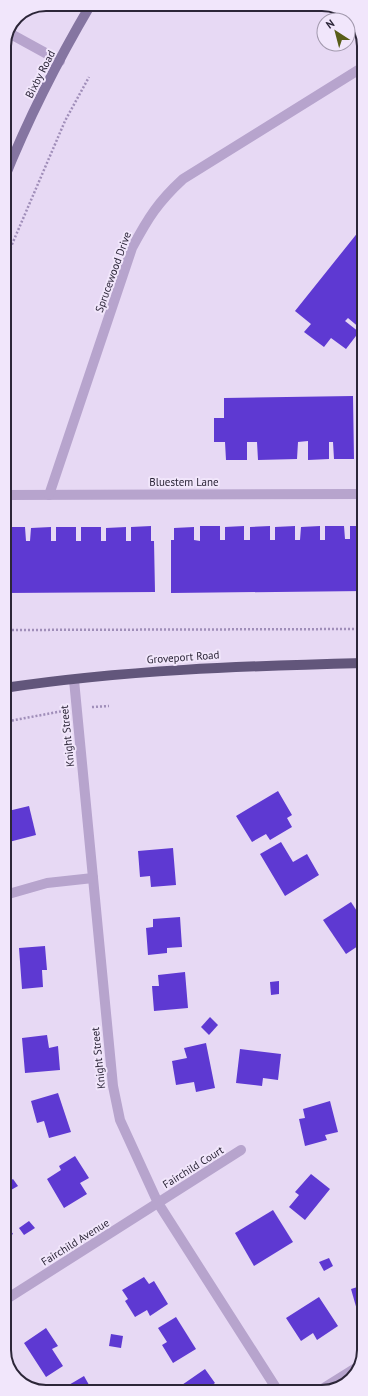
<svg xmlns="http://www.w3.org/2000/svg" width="368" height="1396" viewBox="0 0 368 1396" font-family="'PT Sans',sans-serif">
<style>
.building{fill:#5e39d2}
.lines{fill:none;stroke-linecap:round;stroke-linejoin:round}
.path{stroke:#a08eb9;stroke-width:2.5;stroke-dasharray:2 2;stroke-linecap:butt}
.street{stroke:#b7a4cd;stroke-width:10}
.secondary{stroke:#8575a1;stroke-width:10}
.primary{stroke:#62567b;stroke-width:10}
.labels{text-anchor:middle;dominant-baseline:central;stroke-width:4;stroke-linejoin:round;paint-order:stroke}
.street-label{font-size:11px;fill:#2c2638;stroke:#f1e6fb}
.rim{fill:none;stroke:#2c2638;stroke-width:2}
</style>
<rect width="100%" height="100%" fill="#e7d9f4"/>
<g class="building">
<polygon points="363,226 363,298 361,301 363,303 363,326 361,329 348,318 345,321 359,332 346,349 331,338 324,347 304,332 311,324 295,311"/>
<polygon points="353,396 354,459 334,459 333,442 329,442 329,459 308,460 308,441 298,442 297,459 258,460 257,442 247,442 247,460 226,460 225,442 214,442 214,418 224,418 224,398"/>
<polygon points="151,526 151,541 154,541 155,592 4,593 5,527 25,527 26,541 30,541 31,528 51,527 51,541 56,541 56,527 76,527 76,541 81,541 81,527 101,527 101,541 106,541 106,528 126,527 126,541 131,541 131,527"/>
<polygon points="200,526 220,526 220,540 225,540 225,527 244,526 244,540 250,540 250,527 270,526 270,540 275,540 275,527 295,526 295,540 300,540 301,527 320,526 320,540 325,540 325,526 344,526 345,539 350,539 350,526 363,526 364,591 171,593 171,540 174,540 174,528 194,527 194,540 200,541"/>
<polygon points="278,791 292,815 287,818 292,827 270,840 266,834 252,842 236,816"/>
<polygon points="29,806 36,835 5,843 4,812"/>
<polygon points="281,842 293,862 307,854 319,875 285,896 260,854"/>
<polygon points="173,848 176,885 151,887 150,876 140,877 138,851"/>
<polygon points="351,902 364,922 364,942 346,954 323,920"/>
<polygon points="180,917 182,947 167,948 167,953 148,955 146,928 153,927 153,919"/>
<polygon points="45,946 47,970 42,970 43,987 22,989 19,948"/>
<polygon points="185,972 188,1008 154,1011 152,986 159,986 158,975"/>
<polygon points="279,981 279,994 271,995 270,982"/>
<polygon points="210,1017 218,1025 209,1035 201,1027"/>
<polygon points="47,1035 49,1048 58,1046 60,1070 25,1073 22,1038"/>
<polygon points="206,1043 215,1088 196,1092 194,1082 176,1085 172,1061 187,1058 184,1048"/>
<polygon points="240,1049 281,1054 278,1080 263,1078 262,1086 236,1083"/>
<polygon points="58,1093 71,1132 49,1138 44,1121 37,1123 31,1101"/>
<polygon points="330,1101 338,1132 325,1135 327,1140 305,1146 299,1119 305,1118 303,1109"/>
<polygon points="75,1156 89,1178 80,1183 87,1194 64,1208 47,1179 61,1170 59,1166"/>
<polygon points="311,1174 330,1189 305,1220 289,1207 299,1195 295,1192"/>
<polygon points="13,1179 18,1186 11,1190 7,1183"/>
<polygon points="273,1210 293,1242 254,1266 235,1233"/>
<polygon points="29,1221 35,1228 24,1235 19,1228"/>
<polygon points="5,1222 13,1234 5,1239"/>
<polygon points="329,1258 333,1266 324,1271 319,1262"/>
<polygon points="144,1277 149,1284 154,1281 168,1304 150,1316 147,1310 135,1317 125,1301 128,1299 122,1290"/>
<polygon points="364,1285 364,1308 357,1310 351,1289"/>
<polygon points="319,1297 338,1326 317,1340 313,1333 301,1341 286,1318"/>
<polygon points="176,1317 196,1349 173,1363 162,1345 167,1342 158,1328"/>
<polygon points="46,1328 58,1346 52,1349 63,1366 46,1377 24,1343"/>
<polygon points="111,1334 123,1336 121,1348 109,1346"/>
<polygon points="205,1369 215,1383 208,1388 210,1391 182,1391 179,1387"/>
<polygon points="84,1376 93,1392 64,1392 62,1389"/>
</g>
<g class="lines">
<g class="path">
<polyline points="4,263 65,121 89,77"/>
<polyline points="4,630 364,629"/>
<polyline points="92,707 109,706"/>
<polyline points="4,722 63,711"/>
</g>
<g class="street">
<polyline points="9,33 60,61"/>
<polyline points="4,495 363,494"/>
<path d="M49,495L132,248C148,218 158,202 183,179L363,67"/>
<polyline points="74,680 113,1086 120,1120 158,1203 278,1391"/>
<polyline points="5,895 47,883 93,878"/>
<polyline points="5,1300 241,1150"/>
<polyline points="319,1391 359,1366"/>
</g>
<path class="secondary" d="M4,179C28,119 58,60 91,4"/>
<path class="primary" d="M4,688C124,670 243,666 364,663"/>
</g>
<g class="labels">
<g class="street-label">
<text transform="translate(40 74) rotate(-63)">Bixby Road</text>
<text transform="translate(113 272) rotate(-70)">Sprucewood Drive</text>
<text x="184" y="482">Bluestem Lane</text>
<text transform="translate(183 657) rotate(-4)">Groveport Road</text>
<text transform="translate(67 736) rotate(-96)">Knight Street</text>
<text transform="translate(98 1058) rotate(-96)">Knight Street</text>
<text transform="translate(193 1167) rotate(-32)">Fairchild Court</text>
<text transform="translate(75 1242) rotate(-32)">Fairchild Avenue</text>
</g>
</g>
<path d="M0 0H368V1396H0ZM46 11H322A35 35 0 0 1 357 46V1350A35 35 0 0 1 322 1385H46A35 35 0 0 1 11 1350V46A35 35 0 0 1 46 11Z" fill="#f1e6fb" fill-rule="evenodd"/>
<path class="rim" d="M46 11H322A35 35 0 0 1 357 46V1350A35 35 0 0 1 322 1385H46A35 35 0 0 1 11 1350V46A35 35 0 0 1 46 11Z"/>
<g transform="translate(336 32) rotate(324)"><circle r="19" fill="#f1e6fb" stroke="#a299ad"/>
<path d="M0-3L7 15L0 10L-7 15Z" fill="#595d18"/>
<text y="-6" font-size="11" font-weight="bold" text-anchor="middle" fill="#2c2638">N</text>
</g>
</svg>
